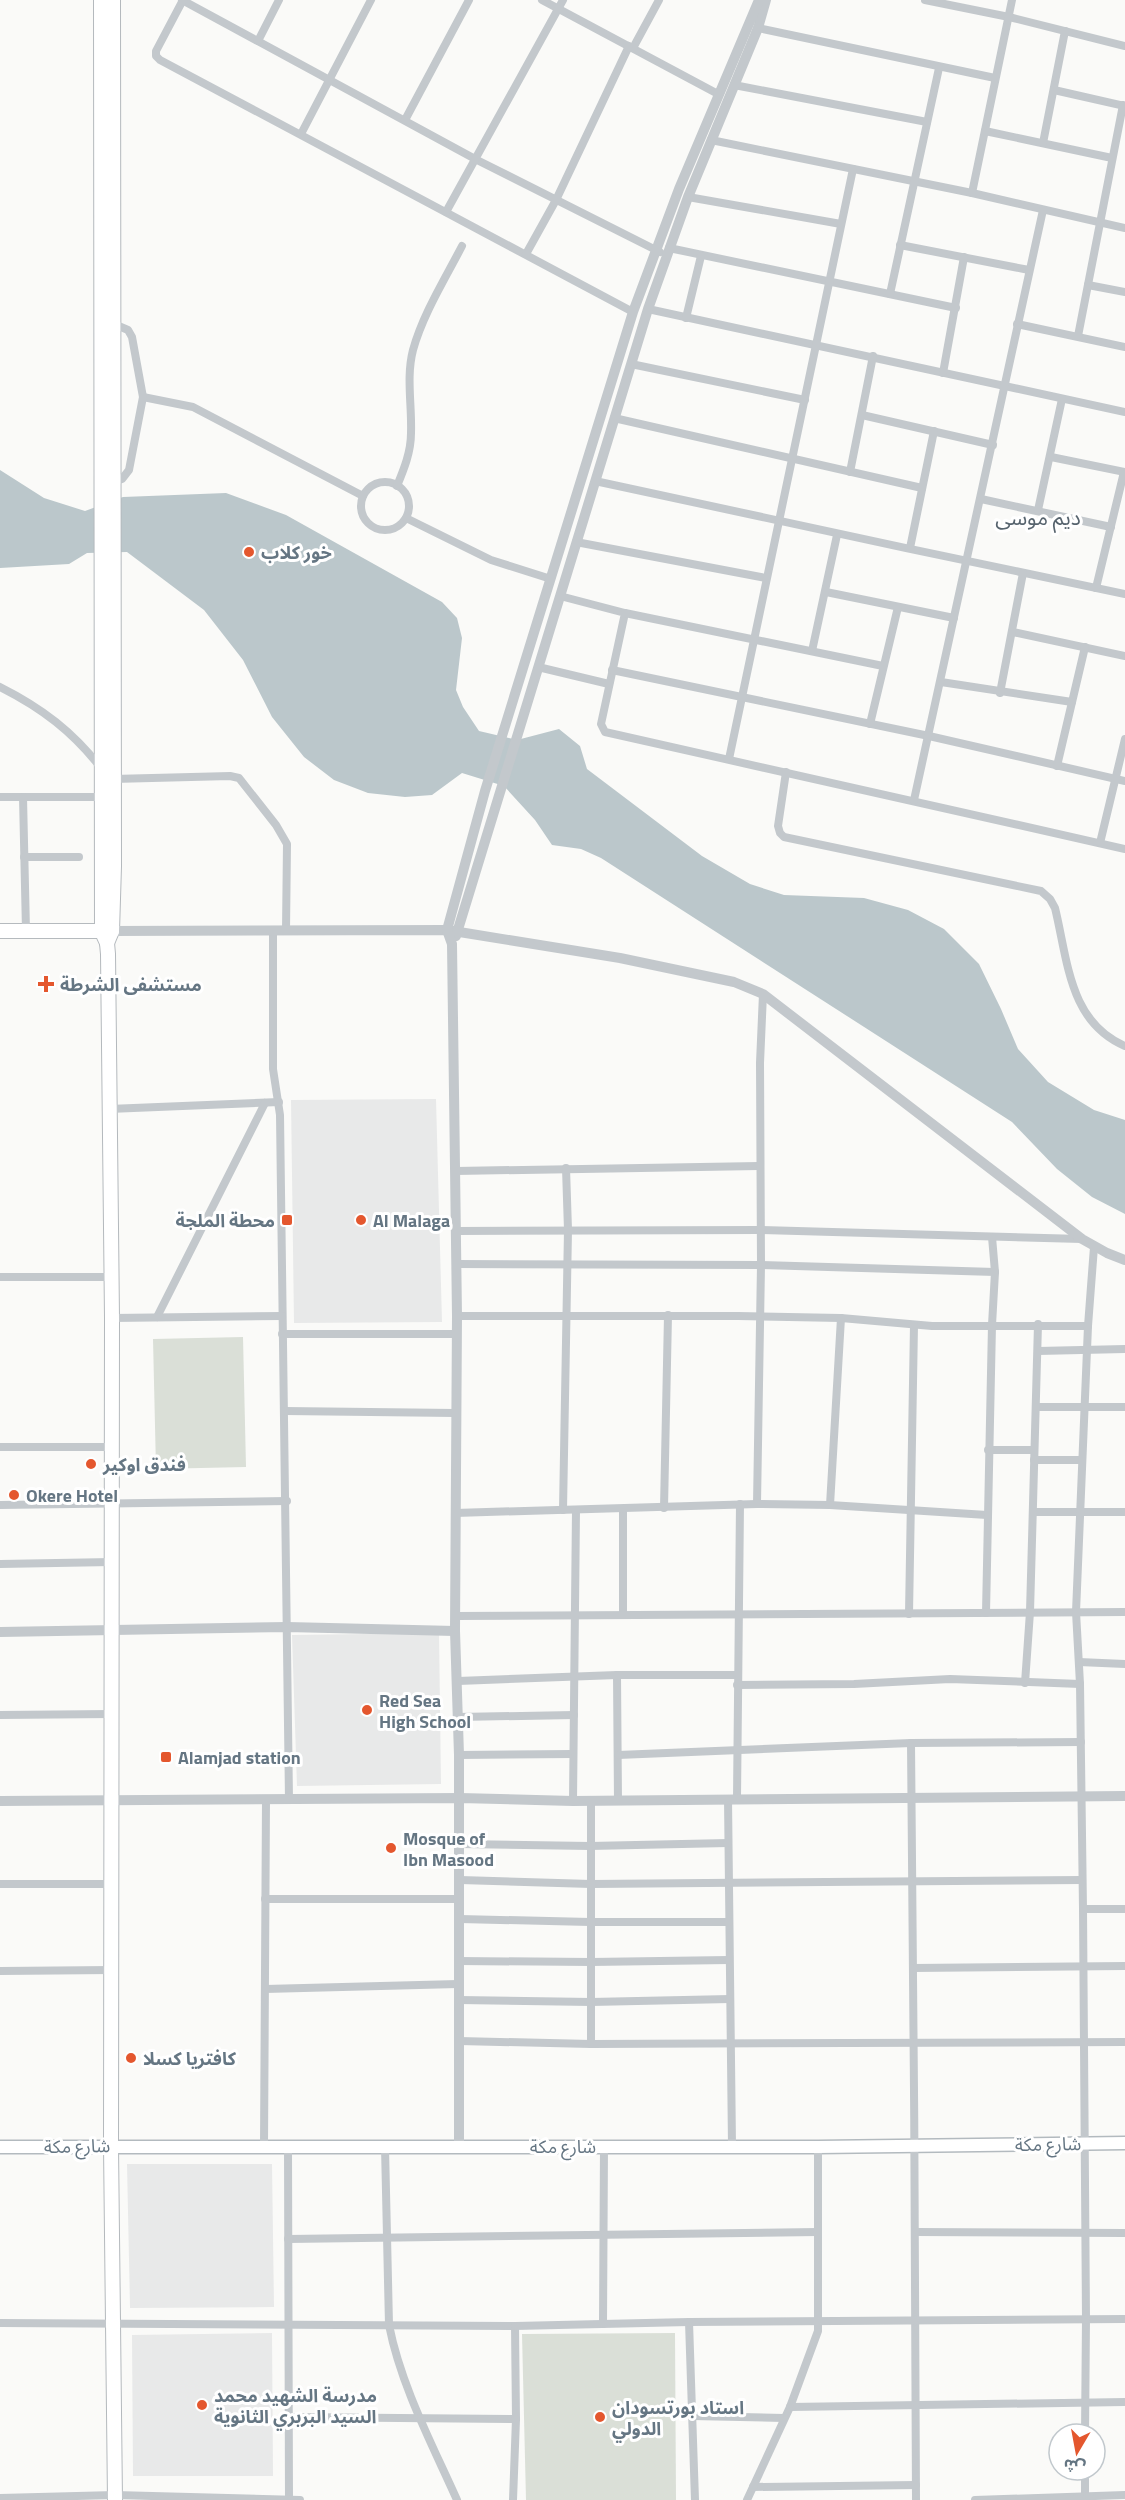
<svg xmlns="http://www.w3.org/2000/svg" width="1125" height="2500" viewBox="0 0 1125 2500" font-family="'Titillium Web','Noto Sans Arabic',sans-serif">
<style>
.built{fill:#e8e9e9}
.green{fill:#dadfd7}
.water{fill:#bbc7cb}
.lines{fill:none;stroke-linecap:round;stroke-linejoin:round}
.secondary-casing{stroke:#b3babf;stroke-width:15}
.primary-casing{stroke:#b5babe;stroke-width:16}
.trunk-casing{stroke:#b4b9bd;stroke-width:16}
.minor{stroke:#c3c8cc;stroke-width:8}
.tertiary{stroke:#c3c8cc;stroke-width:10}
.secondary{stroke:#fff;stroke-width:12}
.primary{stroke:#fff;stroke-width:14}
.trunk{stroke:#fff;stroke-width:14}
.poi-dot{fill:#e4572e;stroke:#fff;stroke-width:2}
.labels{text-anchor:middle;dominant-baseline:central;stroke-width:6;stroke-linejoin:round;paint-order:stroke}
.poi-label{font-size:18px;font-weight:bold;fill:#657683;stroke:#fff;text-anchor:start}
.street-label{font-size:18px;fill:#657683;stroke:#fff}
.quarter-label{font-size:21px;fill:#57646e;stroke:#fff}
</style>
<rect width="100%" height="100%" fill="#fafaf8"/>
<g class="built">
<polygon points="436,1099 442,1322 294,1323 291,1100"/>
<polygon points="439,1633 441,1784 297,1786 292,1635"/>
<polygon points="127,2164 272,2164 274,2307 130,2308"/>
<polygon points="272,2333 273,2476 133,2476 132,2335"/>
</g>
<g class="green">
<polygon points="243,1337 246,1467 156,1469 153,1339"/>
<polygon points="675,2333 676,2500 526,2500 522,2334"/>
</g>
<polygon class="water" points="0,470 44,498 85,511 123,497 226,493 286,515 442,602 457,618 462,638 456,690 463,707 479,731 517,740 559,729 580,746 587,769 702,856 750,884 784,895 864,898 908,910 944,929 979,964 1001,1009 1018,1049 1048,1082 1094,1110 1125,1120 1125,1214 1092,1197 1057,1169 1012,1122 601,858 581,849 552,845 535,820 504,786 462,773 432,795 405,797 368,793 334,780 304,757 272,717 243,660 204,610 127,552 87,553 69,564 0,568"/>
<g class="lines">
<g class="secondary-casing">
<polyline id="secondary" points="0,2147 818,2147 1125,2143"/>
</g>
<g class="primary-casing">
<polyline id="primary" points="0,931 112,931"/>
</g>
<g class="trunk-casing">
<g id="trunk">
<polyline points="101,0 102,932 107,943 108,954 112,1318 111,2146 115,2500"/>
<polyline points="107,943 112,931 114,866 113,0"/>
</g>
</g>
<g class="minor">
<polyline points="182,0 477,160 660,252"/>
<polyline points="183,0 156,51 156,56 160,60 633,312"/>
<polyline points="542,0 718,94"/>
<polyline points="925,0 1009,17 1125,46"/>
<polyline points="758,28 995,78"/>
<polyline points="258,41 279,0"/>
<polyline points="633,48 659,0"/>
<polyline points="734,85 927,122"/>
<polyline points="1054,90 1125,106"/>
<polyline points="405,120 469,0"/>
<polyline points="985,131 1112,158"/>
<polyline points="301,134 371,0"/>
<polyline points="711,140 972,193 1125,228"/>
<polyline points="1043,143 1065,31"/>
<polyline points="972,193 1012,0"/>
<polyline points="688,197 841,224"/>
<polyline points="446,212 563,0"/>
<polyline points="900,245 1029,270"/>
<polyline points="669,248 956,308"/>
<polyline points="526,254 556,200 629,46"/>
<polyline points="1088,285 1125,292"/>
<polyline points="890,294 939,68"/>
<polyline points="648,309 1125,412"/>
<polyline points="686,318 701,256"/>
<polyline points="1017,324 1125,347"/>
<polyline points="1078,336 1123,105"/>
<polyline points="631,364 805,400"/>
<polyline points="943,373 964,257"/>
<polyline points="143,397 193,407 363,496"/>
<polyline points="862,415 993,445"/>
<polyline points="614,418 922,488"/>
<polyline points="1051,457 1125,472"/>
<polyline points="850,472 873,356"/>
<path d="M595,481C772,520 948,557 1125,594"/>
<polyline points="113,482 122,479 129,470 143,397 132,337 128,330 114,324"/>
<circle cx="385" cy="506" r="24"/>
<path d="M397,486C404,469 411,452 411,433C412,405 406,377 413,350C423,314 445,279 462,246"/>
<polyline points="981,499 1111,527"/>
<polyline points="1038,510 1062,399"/>
<polyline points="406,518 491,560 551,579"/>
<polyline points="576,542 766,578"/>
<polyline points="910,548 934,431"/>
<polyline points="1096,588 1124,472"/>
<polyline points="826,592 954,618"/>
<polyline points="560,596 625,613 601,724 605,732 1125,849"/>
<polyline points="625,613 883,666"/>
<polyline points="1013,632 1125,656"/>
<polyline points="812,651 837,535"/>
<polyline points="538,667 609,684"/>
<polyline points="612,670 929,736 1125,781"/>
<polyline points="941,682 1072,702"/>
<path d="M0,687C42,708 73,732 101,768"/>
<polyline points="1000,693 1023,573"/>
<polyline points="870,724 898,607"/>
<polyline points="729,759 853,169"/>
<polyline points="1057,766 1085,647"/>
<path d="M786,772L778,826L780,833L784,837L1041,891L1050,899L1055,908C1068,961 1069,1022 1125,1046"/>
<polyline points="113,779 230,776 239,778 276,825 287,844 286,930"/>
<polyline points="0,797 102,797"/>
<polyline points="23,797 26,931"/>
<polyline points="914,800 1043,210"/>
<polyline points="1100,843 1125,739"/>
<polyline points="24,857 79,857"/>
<polyline points="273,932 273,1069 280,1115 289,1800"/>
<polyline points="109,1109 279,1102"/>
<polyline points="456,1171 759,1166"/>
<polyline points="456,1231 760,1230 1082,1239"/>
<polyline points="456,1264 761,1265 995,1272"/>
<polyline points="0,1277 110,1277"/>
<polyline points="457,1316 738,1316 841,1318 932,1326 1088,1326"/>
<polyline points="157,1317 265,1103"/>
<polyline points="112,1318 282,1316"/>
<polyline points="282,1334 456,1334"/>
<polyline points="1038,1351 1125,1349"/>
<polyline points="1036,1407 1125,1407"/>
<polyline points="285,1411 455,1413"/>
<polyline points="0,1447 110,1447"/>
<polyline points="988,1450 1034,1450"/>
<polyline points="1034,1460 1082,1460"/>
<polyline points="757,1504 761,1265 760,1063 763,994"/>
<polyline points="0,1505 287,1501"/>
<polyline points="830,1505 841,1318"/>
<polyline points="664,1508 668,1315"/>
<polyline points="623,1509 623,1615"/>
<polyline points="563,1510 568,1230 566,1168"/>
<polyline points="1033,1512 1125,1512"/>
<polyline points="455,1513 757,1504 830,1505 987,1515"/>
<polyline points="0,1564 112,1562"/>
<polyline points="986,1613 992,1325 995,1272 992,1237"/>
<polyline points="909,1614 914,1325"/>
<polyline points="455,1616 1125,1612"/>
<polyline points="1079,1662 1125,1664"/>
<polyline points="617,1675 618,1801"/>
<polyline points="458,1681 617,1675 737,1675"/>
<polyline points="1025,1683 1030,1612 1038,1324"/>
<polyline points="737,1685 854,1684 950,1679 1080,1684"/>
<polyline points="0,1715 112,1714"/>
<polyline points="458,1717 574,1715"/>
<path d="M911,1743C914,1995 915,2248 916,2500"/>
<polyline points="459,1755 573,1754"/>
<polyline points="618,1755 911,1743 1081,1742"/>
<polyline points="737,1798 740,1504"/>
<polyline points="728,1799 732,2146"/>
<polyline points="573,1801 576,1510"/>
<polyline points="591,1801 591,2044"/>
<polyline points="460,1844 590,1846 728,1843"/>
<polyline points="460,1880 591,1884 1082,1880"/>
<polyline points="0,1884 111,1884"/>
<polyline points="265,1899 460,1899"/>
<polyline points="1083,1909 1125,1909"/>
<polyline points="460,1919 590,1922 729,1922"/>
<polyline points="459,1961 591,1962 729,1960"/>
<polyline points="913,1968 1125,1966"/>
<polyline points="0,1971 112,1970"/>
<polyline points="265,1989 458,1984"/>
<polyline points="459,2000 591,2002 730,1999"/>
<polyline points="459,2041 591,2044 1125,2042"/>
<polyline points="264,2147 266,1800"/>
<polyline points="288,2147 289,2500"/>
<path d="M385,2147L389,2325C401,2386 432,2444 457,2500"/>
<polyline points="916,2232 1125,2233"/>
<polyline points="288,2239 818,2232"/>
<polyline points="689,2322 695,2500"/>
<polyline points="0,2323 515,2326 689,2322 1125,2319"/>
<polyline points="603,2324 604,2146"/>
<polyline points="790,2407 1125,2402"/>
<polyline points="692,2416 784,2418"/>
<polyline points="289,2417 516,2419"/>
<polyline points="1085,2434 1086,2319 1083,1909 1080,1684 1076,1612 1088,1326 1094,1247"/>
<polyline points="1085,2470 1085,2500"/>
<polyline points="753,2487 916,2485"/>
<polyline points="0,2498 115,2495 300,2500"/>
<polyline points="513,2500 516,2419 515,2326"/>
<polyline points="747,2500 790,2407 818,2331 818,2147"/>
<polyline points="975,2500 1125,2495"/>
</g>
<g class="tertiary">
<polyline points="112,931 447,930 620,958 734,982 763,994 1082,1239 1107,1253 1125,1260"/>
<polyline points="456,936 648,309 688,197 758,28 766,0"/>
<polyline points="0,1632 287,1627 455,1631"/>
<polyline points="0,1801 460,1798 573,1801 1125,1796"/>
<polyline points="459,2146 459,1755 455,1631 457,1316 452,944 447,930 485,791 633,312 679,189 759,0"/>
</g>
<use href="#secondary" class="secondary"/>
<use href="#primary" class="primary"/>
<use href="#trunk" class="trunk"/>
</g>
<g class="poi-dot">
<circle cx="249" cy="552" r="6"/>
<path d="M43 975h6v6h6v6h-6v6h-6v-6h-6v-6h6z"/>
<rect x="281" y="1214" width="12" height="12" rx="3"/>
<circle cx="361" cy="1220" r="6"/>
<circle cx="91" cy="1464" r="6"/>
<circle cx="14" cy="1495" r="6"/>
<circle cx="367" cy="1710" r="6"/>
<rect x="160" y="1751" width="12" height="12" rx="3"/>
<circle cx="391" cy="1848" r="6"/>
<circle cx="131" cy="2058" r="6"/>
<circle cx="202" cy="2405" r="6"/>
<circle cx="600" cy="2417" r="6"/>
</g>
<g class="labels">
<g class="poi-label">
<text x="261" y="552">خور كلاب</text>
<text x="60" y="984">مستشفى الشرطة</text>
<text x="275" y="1220" text-anchor="end">محطة الملجة</text>
<text x="373" y="1220">Al Malaga</text>
<text x="103" y="1464">فندق اوكير</text>
<text x="26" y="1495">Okere Hotel</text>
<text x="379" y="1700">Red Sea<tspan x="379" dy="21">High School</tspan></text>
<text x="178" y="1757">Alamjad station</text>
<text x="403" y="1838">Mosque of<tspan x="403" dy="21">Ibn Masood</tspan></text>
<text x="143" y="2058">كافتريا كسلا</text>
<text x="214" y="2395">مدرسة الشهيد محمد<tspan x="214" dy="21">السيد البربري الثانوية</tspan></text>
<text x="612" y="2407">استاد بورتسودان<tspan x="612" dy="21">الدولي</tspan></text>
</g>
<g class="street-label">
<text transform="translate(1048 2144) rotate(-1)">شارع مكة</text>
<text transform="translate(77 2146) rotate(-1)">شارع مكة</text>
<text x="563" y="2146">شارع مكة</text>
</g>
<g class="quarter-label">
<text x="1038" y="517">ديم موسى</text>
</g>
</g>
<g transform="translate(1077 2452) rotate(190)"><circle r="28" fill="#ffffff" stroke="#c1c8cd" stroke-width="1.5"/>
<path d="M0-4.5L10 22L0 15L-10 22Z" fill="#e4572e"/>
<text y="-9" font-size="16" font-weight="bold" text-anchor="middle" fill="#657683">ش</text>
</g>
</svg>
